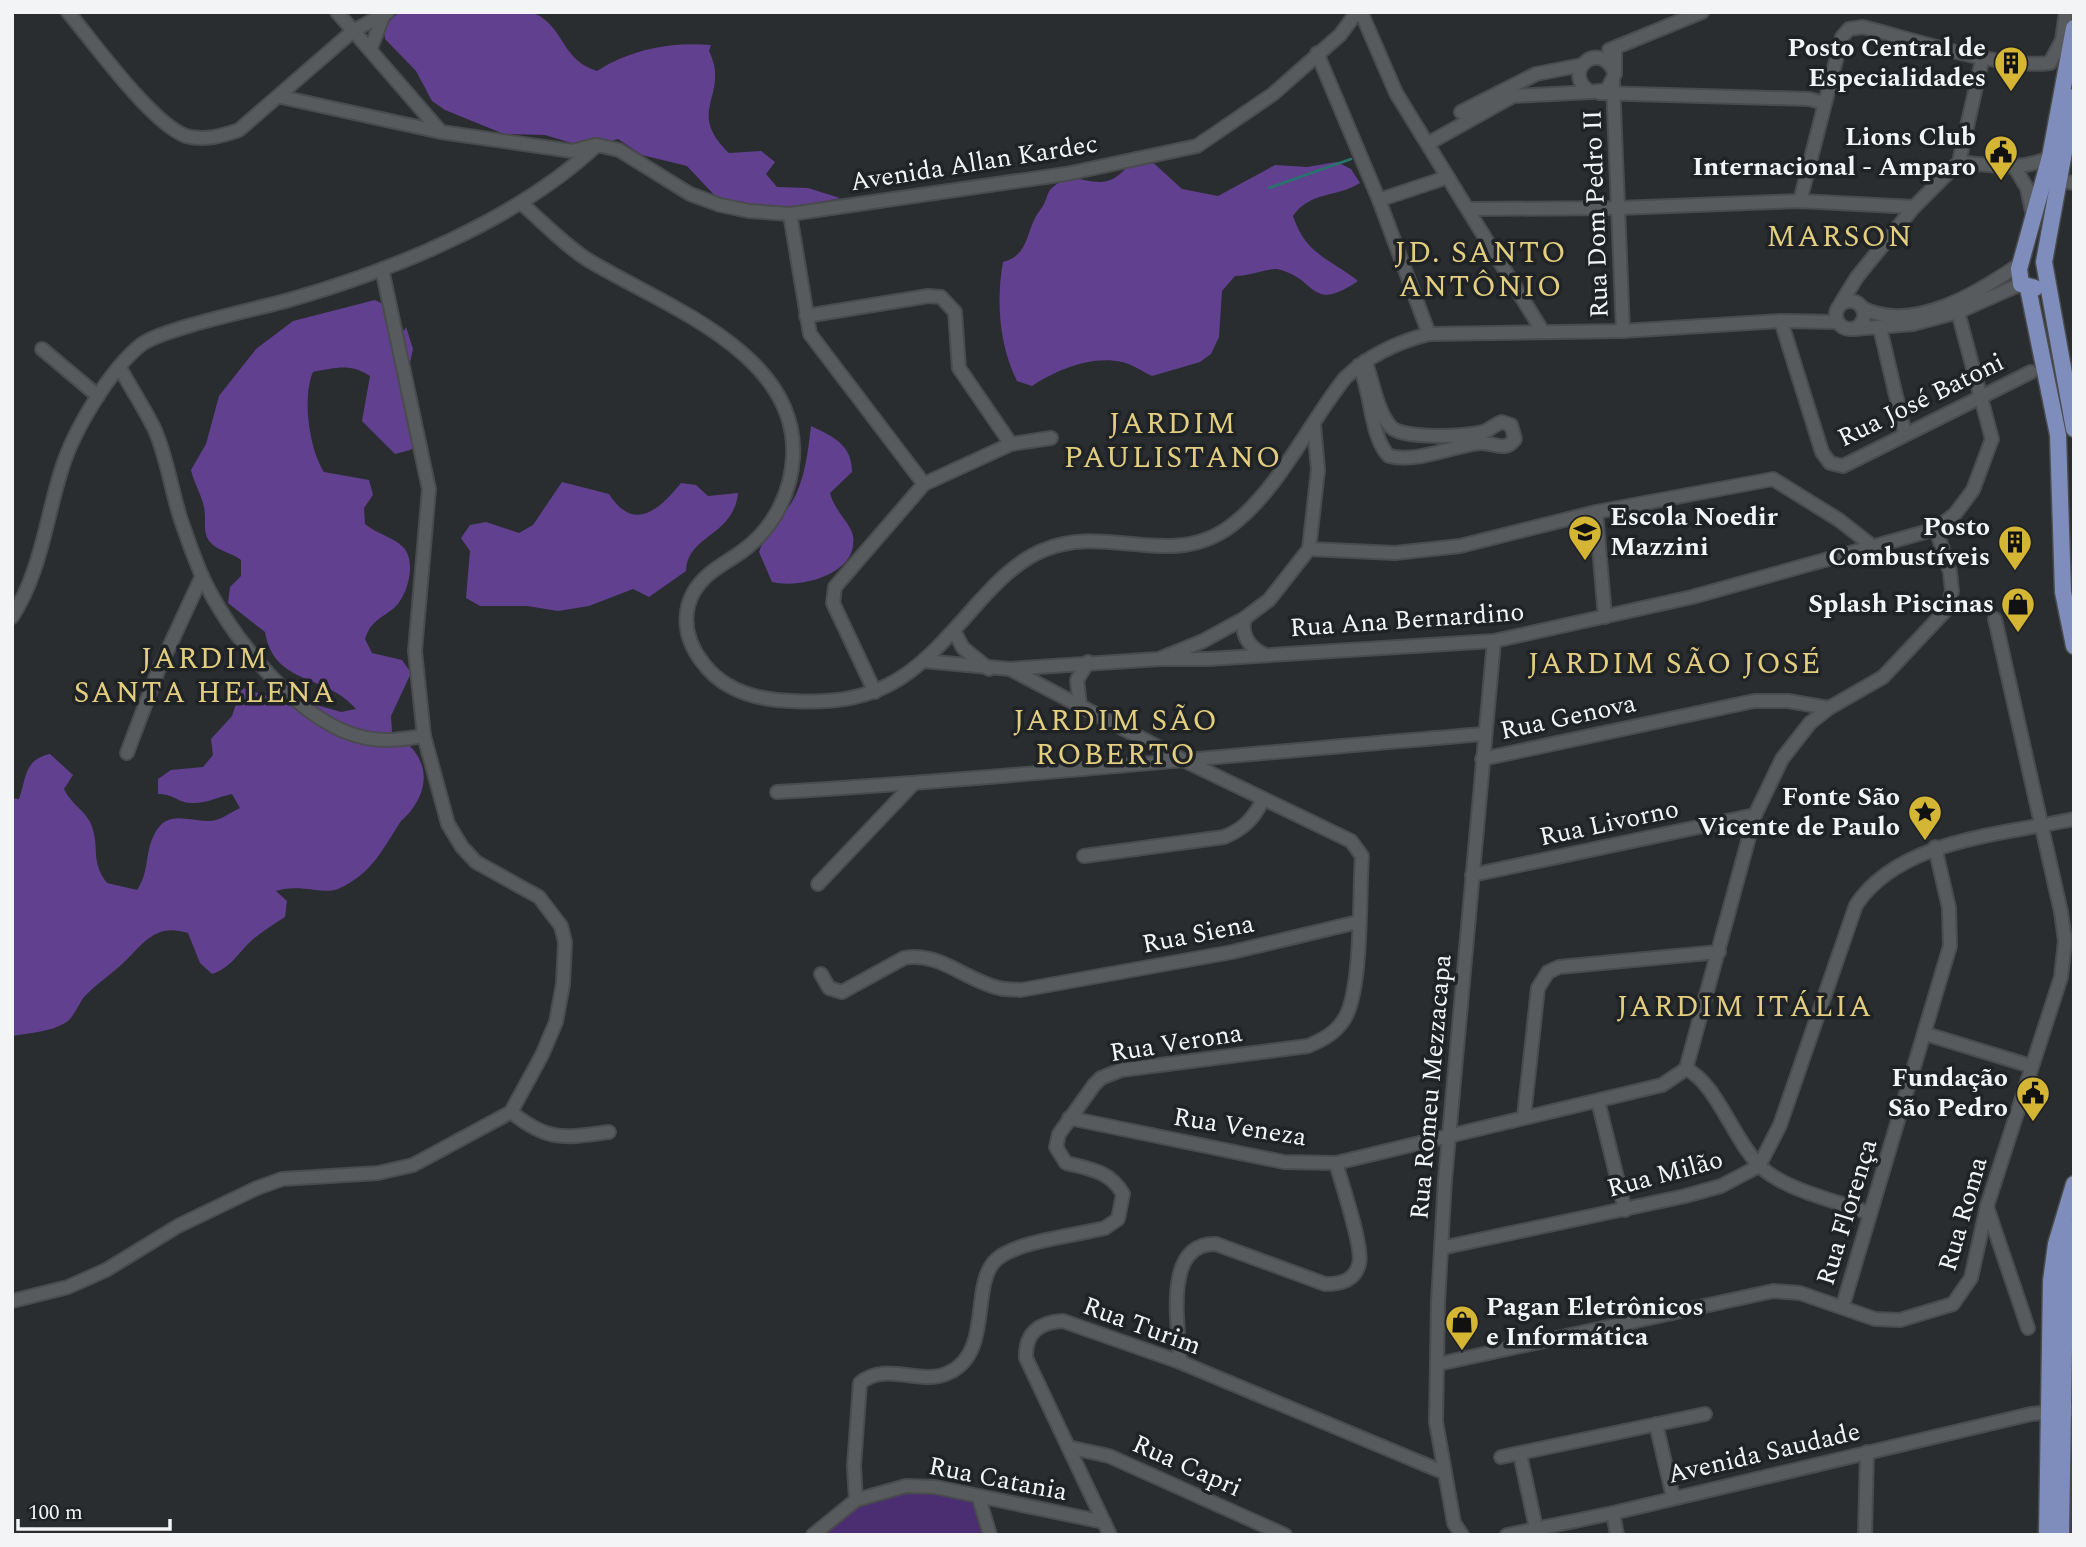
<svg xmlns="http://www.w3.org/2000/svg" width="2086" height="1547" viewBox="0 0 2086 1547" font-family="Spectral,serif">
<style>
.green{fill:#4b2e72}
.forest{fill:#614090}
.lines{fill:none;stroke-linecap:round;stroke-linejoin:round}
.stream{stroke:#27756a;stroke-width:2.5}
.minor-casing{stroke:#494b4c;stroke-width:16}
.major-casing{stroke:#494b4c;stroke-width:19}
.minor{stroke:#585b5d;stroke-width:12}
.major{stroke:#7e8dbc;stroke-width:16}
.labels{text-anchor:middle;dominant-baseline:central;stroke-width:7;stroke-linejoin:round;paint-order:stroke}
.poi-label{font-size:26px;font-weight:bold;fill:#f2f4f5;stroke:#202325;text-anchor:end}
.street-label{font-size:26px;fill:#f2f4f5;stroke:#202325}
.quarter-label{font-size:30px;letter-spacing:2px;fill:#e3ce80;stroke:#202325}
</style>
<rect width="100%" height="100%" fill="#2a2d2f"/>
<g class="green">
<polygon points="2074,1430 2074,1535 2066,1535"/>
<path d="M929,1489L973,1500L984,1535H819C858,1500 877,1492 929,1489Z"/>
</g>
<g class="forest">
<path d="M400,12C422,12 528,7 540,16C566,34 563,60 597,71C632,49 670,42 711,45L709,51C731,96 684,110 729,153L761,151L775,162L766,174L777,187L808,188L840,198L774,213L719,200L687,166L642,155L618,139L588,148L545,135L504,134L445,110L432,101L416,71L385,39C383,27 391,18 400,12Z"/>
<path d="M1148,158L1182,189L1218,196L1275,165L1307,167L1337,162L1351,169L1360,183C1336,198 1310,191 1293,216C1306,255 1329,258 1358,281C1309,314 1318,278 1277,269C1269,268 1249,276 1235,276L1222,291L1219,337L1211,354L1200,362L1152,376C1143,372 1132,364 1122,362C1091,355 1056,370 1032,386L1017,381C999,345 996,301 1003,262C1027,256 1026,235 1036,216C1039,211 1043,207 1045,202C1047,197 1048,191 1052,188C1080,161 1101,206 1132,160Z"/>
<path d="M375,300L389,307L404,331L406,327L413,349L410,363L405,364L404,401C418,413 423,422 423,441L410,450L395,454L362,421L370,376C350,363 336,368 313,372C302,397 309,449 324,472L369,480L373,495L364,508L365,524C377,534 393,537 403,547C417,561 408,596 394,608C380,619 371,621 365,639L372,653L402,660L411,673L391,716L392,732C424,751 435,780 410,812C407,816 402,819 399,824C382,851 370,875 338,889C323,895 300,883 276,891L287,901L285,917C273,925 259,933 249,943C235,957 231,967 212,974L200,963L188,933C154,922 143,945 121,965C109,976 95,985 84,997C78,1005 73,1019 65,1023C50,1032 29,1033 12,1036V798L19,799C27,776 24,760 50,754L73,775L64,789C72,806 89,812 93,830C99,851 91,862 107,883L137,890C150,871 144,853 155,833C168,809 189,822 210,821C220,821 231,812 240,808L232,794C218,797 205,804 191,803C179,803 174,794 158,794V779L171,770L203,767L213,755L211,739L232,716L237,701L230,684L274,698L285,696L341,712L356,709C327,674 274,686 265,632L228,603L230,587L241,576V560C232,553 219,551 212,544C201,534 207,521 204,507C201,494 194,483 191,470L206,444L219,396L256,349L293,321Z"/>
<path d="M811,426C834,437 852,445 852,472L830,493C834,510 851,524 853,536C859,575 799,589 772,582L759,552C766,532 781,520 792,502C805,480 808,451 811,426Z"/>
<path d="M562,482L609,494C634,533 659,510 681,483L696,485L708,496L738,493C734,536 687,535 686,571L649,597L633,589L589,606L558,611L527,606H480L466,598L470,551L461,538L470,525L486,522L519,533L533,525Z"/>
</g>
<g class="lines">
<polyline class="stream" points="1269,188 1351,159"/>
<g class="minor-casing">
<g id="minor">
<path d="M68,12C94,43 152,124 186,136C204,141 222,136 239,130L353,31L388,12"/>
<polyline points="337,12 441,132 572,151 595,145"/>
<polyline points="1361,12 1396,93 1543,332"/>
<polyline points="370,50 383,17"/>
<polyline points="1609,50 1702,12"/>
<polyline points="1317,53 1379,200 1429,334"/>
<path d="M1615,74C1600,36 1559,74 1591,92L1607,90L1615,74V48"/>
<polyline points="1613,83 1623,331"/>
<polyline points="1599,93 1809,99 1824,103"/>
<polyline points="281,97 441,132"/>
<polyline points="1461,112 1536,74 1582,65"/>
<polyline points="1429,143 1513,96 1591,92"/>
<path d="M1959,162C1991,165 2021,172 2050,157"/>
<polyline points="2015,168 2027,188 2033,216"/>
<polyline points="2059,181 2074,183"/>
<polyline points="1379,200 1448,177"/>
<path d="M1800,201L1842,37L1849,29L1863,27C1915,40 1999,69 2050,63L2062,40L2066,12"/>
<path d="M522,204C543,222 564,245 588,260C662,305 799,352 793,457C791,491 776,523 750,545C738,556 722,563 709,574C680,599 680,634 703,663C724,691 758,700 791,701C887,707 919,670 978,603C996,583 1018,560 1044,550C1109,522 1176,574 1237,521C1280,486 1310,422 1345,378C1369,355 1397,342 1429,334L1623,331L1781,321L1837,322"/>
<polyline points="1468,209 1619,208 1800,201 1914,207"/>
<polyline points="790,214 810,334 924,484"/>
<circle cx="1850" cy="315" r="14"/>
<polyline points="1841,303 1857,277 1914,207 1959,162 1983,56"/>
<path d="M1862,308C1913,334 1979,292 2020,264"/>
<polyline points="806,316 928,296 941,297 955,312 959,368 1011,444"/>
<polyline points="1781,321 1822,452 1830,463 1843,466 2031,372"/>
<polyline points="1880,328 1905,434"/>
<polyline points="1854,329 1913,324 1958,312 2021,284"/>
<polyline points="42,349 98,396"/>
<path d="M1359,365C1372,393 1370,437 1389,456C1420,463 1450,446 1480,443C1494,442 1505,453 1515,439L1511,425L1502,422C1495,424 1490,430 1483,432C1467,437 1402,439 1391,427C1377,412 1373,381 1365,361"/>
<path d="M120,368C131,388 144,408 154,428C167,456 171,490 181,520C187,538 194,557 201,574C228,634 299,725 366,738C385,742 405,739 424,736"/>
<polyline points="1596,512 1605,617"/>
<polyline points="1309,549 1395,553 1460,546 1596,512 1773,479 1839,520 1871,545"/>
<path d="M12,617C41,572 46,518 62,468C74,430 110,369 142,344C165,328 257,309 289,300C394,270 517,220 597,145L619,150L690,194L720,205L749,211L790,214L1066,174L1197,146L1273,94L1340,35L1357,12"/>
<path d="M1245,618C1240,634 1249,647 1263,654"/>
<polyline points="954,631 963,648 989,669"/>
<polyline points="1159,659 1208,659 1494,641 1692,597 1936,529 1955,514 1973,490 1992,439 1958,312"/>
<polyline points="924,661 1010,669 1159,659 1203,641 1245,618 1269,600 1309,549 1318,470 1314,425"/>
<polyline points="875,692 833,603 835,587 924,484 1011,444 1051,438"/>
<polyline points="1080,706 1077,680 1088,662"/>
<polyline points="127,753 158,671 202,576"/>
<polyline points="1482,759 1754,701 1788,701 1829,708"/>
<path d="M777,792C1013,778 1249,753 1484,734"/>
<path d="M1084,856L1224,837C1244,829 1253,819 1263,800"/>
<polyline points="1472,875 1755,815"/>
<polyline points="818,884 913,784"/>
<path d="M821,974L829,988L842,992L904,958C939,951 966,981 999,988C1006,990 1014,989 1021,990L1232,952L1358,922"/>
<polyline points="1926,1034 2031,1066"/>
<polyline points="1686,1069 1755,815 1782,759 1810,723 1829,708 1883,677 1947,609 1952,591 1950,572 1936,529"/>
<path d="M1686,1069C1716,1082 1734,1141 1760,1166C1784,1190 1837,1201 1869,1213"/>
<polyline points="1598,1101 1625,1210"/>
<path d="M511,1112C548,1142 564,1138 609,1132"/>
<polyline points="1524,1116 1538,988 1548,972 1559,967 1719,952"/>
<polyline points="1069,1118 1284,1162 1336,1163 1662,1085 1686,1069"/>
<polyline points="1987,1207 2028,1328"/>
<path d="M1441,1248L1685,1196L1721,1186L1759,1166L1780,1125L1856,905C1900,839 2002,835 2074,819"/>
<polyline points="12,1301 68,1287 106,1270 178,1226 257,1188 282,1179 378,1173 413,1165 511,1112 542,1055 556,1022 563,984 565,942 561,926 539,897 476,862 462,847 448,824 424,736 415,651 429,489 382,269"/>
<polyline points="1843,1305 1950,946 1949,908 1935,847"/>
<path d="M1180,1362C1179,1326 1162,1243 1216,1244L1325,1284C1340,1284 1355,1281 1359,1264C1364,1248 1341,1182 1336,1163"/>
<polyline points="1438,1364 1773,1291 1800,1293 1875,1319 1900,1320 1953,1304 1971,1278 1987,1206 2061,977 2065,941 2061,912 1995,619"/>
<polyline points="1656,1424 1673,1497"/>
<polyline points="1068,1447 1109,1456 1285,1535"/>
<polyline points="1520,1454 1536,1528"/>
<polyline points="1501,1457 1705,1414"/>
<polyline points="979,1498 990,1535"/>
<path d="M856,1500L854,1466L860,1383C886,1361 920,1386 948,1373C994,1353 969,1283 997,1259C1018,1241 1077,1235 1105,1228L1118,1219L1123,1194C1110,1171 1090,1169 1066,1163L1056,1147L1059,1134L1094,1085L1101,1078L1121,1070L1308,1046C1322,1040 1334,1034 1343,1021C1363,994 1359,894 1362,856L1351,841L1179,758L1010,669"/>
<polyline points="1613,1513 1617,1535"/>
<polyline points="813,1535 856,1500 906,1486 935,1487 1104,1522"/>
<path d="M1110,1535L1026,1358C1025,1333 1039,1322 1063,1321L1180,1362L1443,1472"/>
<polyline points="1462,1535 1454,1523 1436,1422 1438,1302 1445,1180 1494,641"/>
<polyline points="1507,1535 1613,1513 2031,1414 2074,1410"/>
<polyline points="1865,1535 1867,1452"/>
</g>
</g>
<g class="major-casing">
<g id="major">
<polyline points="2074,97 2044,262 2074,429"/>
<polyline points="2028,288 2058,435 2063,592 2074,646"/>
<polyline points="2035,288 2021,284 2019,269 2050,157 2074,28"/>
<polyline points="2047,1535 2051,1281 2056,1244 2074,1184"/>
<polyline points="2061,1535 2065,1283 2074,1227"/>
</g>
</g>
<use href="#minor" class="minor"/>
<use href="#major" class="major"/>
</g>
<defs>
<g id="building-pin" transform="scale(1.75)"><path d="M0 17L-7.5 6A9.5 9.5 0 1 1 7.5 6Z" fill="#d5b534" stroke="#202325"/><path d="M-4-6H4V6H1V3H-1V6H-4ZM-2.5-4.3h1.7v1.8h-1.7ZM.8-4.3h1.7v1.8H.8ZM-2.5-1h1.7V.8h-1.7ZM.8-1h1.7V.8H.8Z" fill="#111"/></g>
<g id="civic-pin" transform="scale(1.75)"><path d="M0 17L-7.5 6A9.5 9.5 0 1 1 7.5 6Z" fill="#d5b534" stroke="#202325"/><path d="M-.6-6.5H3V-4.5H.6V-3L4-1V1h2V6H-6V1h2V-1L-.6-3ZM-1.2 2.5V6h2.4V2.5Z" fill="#111"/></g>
<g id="school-pin" transform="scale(1.75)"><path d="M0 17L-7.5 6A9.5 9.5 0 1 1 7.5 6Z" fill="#d5b534" stroke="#202325"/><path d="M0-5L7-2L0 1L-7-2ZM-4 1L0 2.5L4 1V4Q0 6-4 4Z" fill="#111"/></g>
<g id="shop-pin" transform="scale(1.75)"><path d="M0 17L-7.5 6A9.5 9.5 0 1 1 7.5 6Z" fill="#d5b534" stroke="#202325"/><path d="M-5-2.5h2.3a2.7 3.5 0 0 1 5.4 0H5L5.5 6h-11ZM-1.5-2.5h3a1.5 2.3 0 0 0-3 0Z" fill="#111"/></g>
<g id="sight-pin" transform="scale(1.75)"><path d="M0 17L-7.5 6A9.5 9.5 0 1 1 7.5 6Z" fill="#d5b534" stroke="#202325"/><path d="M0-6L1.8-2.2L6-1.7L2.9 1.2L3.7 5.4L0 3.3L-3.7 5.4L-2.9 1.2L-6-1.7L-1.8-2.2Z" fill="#111"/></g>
</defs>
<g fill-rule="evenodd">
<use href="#building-pin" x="2011" y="63"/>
<use href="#civic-pin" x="2001" y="152"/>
<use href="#school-pin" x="1585" y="532"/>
<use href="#building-pin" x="2015" y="542"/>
<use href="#shop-pin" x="2018" y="604"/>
<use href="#sight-pin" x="1925" y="812"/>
<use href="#civic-pin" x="2033" y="1093"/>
<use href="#shop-pin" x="1462" y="1322"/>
</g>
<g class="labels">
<g class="poi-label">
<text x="1986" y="48">Posto Central de<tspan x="1986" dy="30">Especialidades</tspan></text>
<text x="1976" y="137">Lions Club<tspan x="1976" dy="30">Internacional - Amparo</tspan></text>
<text x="1610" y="517" text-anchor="start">Escola Noedir<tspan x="1610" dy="30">Mazzini</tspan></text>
<text x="1990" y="527">Posto<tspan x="1990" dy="30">Combustíveis</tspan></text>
<text x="1994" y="604">Splash Piscinas</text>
<text x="1900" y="797">Fonte São<tspan x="1900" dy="30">Vicente de Paulo</tspan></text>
<text x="2008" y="1078">Fundação<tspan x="2008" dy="30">São Pedro</tspan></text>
<text x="1486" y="1307" text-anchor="start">Pagan Eletrônicos<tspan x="1486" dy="30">e Informática</tspan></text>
</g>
<g class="street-label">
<text transform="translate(974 163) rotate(-9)">Avenida Allan Kardec</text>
<text transform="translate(1596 214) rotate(-92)">Rua Dom Pedro II</text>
<text transform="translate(1921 400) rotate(-26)">Rua José Batoni</text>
<text transform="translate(1407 620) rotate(-4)">Rua Ana Bernardino</text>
<text transform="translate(1568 717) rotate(-12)">Rua Genova</text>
<text transform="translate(1609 823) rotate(-12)">Rua Livorno</text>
<text transform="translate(1198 934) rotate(-11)">Rua Siena</text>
<text transform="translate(1176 1043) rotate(-9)">Rua Verona</text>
<text transform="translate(1431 1087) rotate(-85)">Rua Romeu Mezzacapa</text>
<text transform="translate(1240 1127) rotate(9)">Rua Veneza</text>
<text transform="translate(1665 1174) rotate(-15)">Rua Milão</text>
<text transform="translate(1847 1212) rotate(-73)">Rua Florença</text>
<text transform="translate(1963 1214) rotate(-74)">Rua Roma</text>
<text transform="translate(1142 1326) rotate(20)">Rua Turim</text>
<text transform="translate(1764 1453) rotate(-13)">Avenida Saudade</text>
<text transform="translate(1187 1466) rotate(24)">Rua Capri</text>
<text transform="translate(998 1479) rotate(11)">Rua Catania</text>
</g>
<g class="quarter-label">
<text x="1840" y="237">MARSON</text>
<text x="1481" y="253">JD. SANTO<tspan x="1481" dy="34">ANTÔNIO</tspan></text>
<text x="1173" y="424">JARDIM<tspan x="1173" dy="34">PAULISTANO</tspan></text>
<text x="205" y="659">JARDIM<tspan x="205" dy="34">SANTA HELENA</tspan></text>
<text x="1675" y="664">JARDIM SÃO JOSÉ</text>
<text x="1116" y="721">JARDIM SÃO<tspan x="1116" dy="34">ROBERTO</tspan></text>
<text x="1745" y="1007">JARDIM ITÁLIA</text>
</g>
</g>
<rect width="2086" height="1547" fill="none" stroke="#f2f4f5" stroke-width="28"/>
<path d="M18 1519v10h152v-10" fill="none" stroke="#f2f4f5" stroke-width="3.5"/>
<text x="28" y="1519" font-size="21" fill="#f2f4f5" stroke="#202325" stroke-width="5" paint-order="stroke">100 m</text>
</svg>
